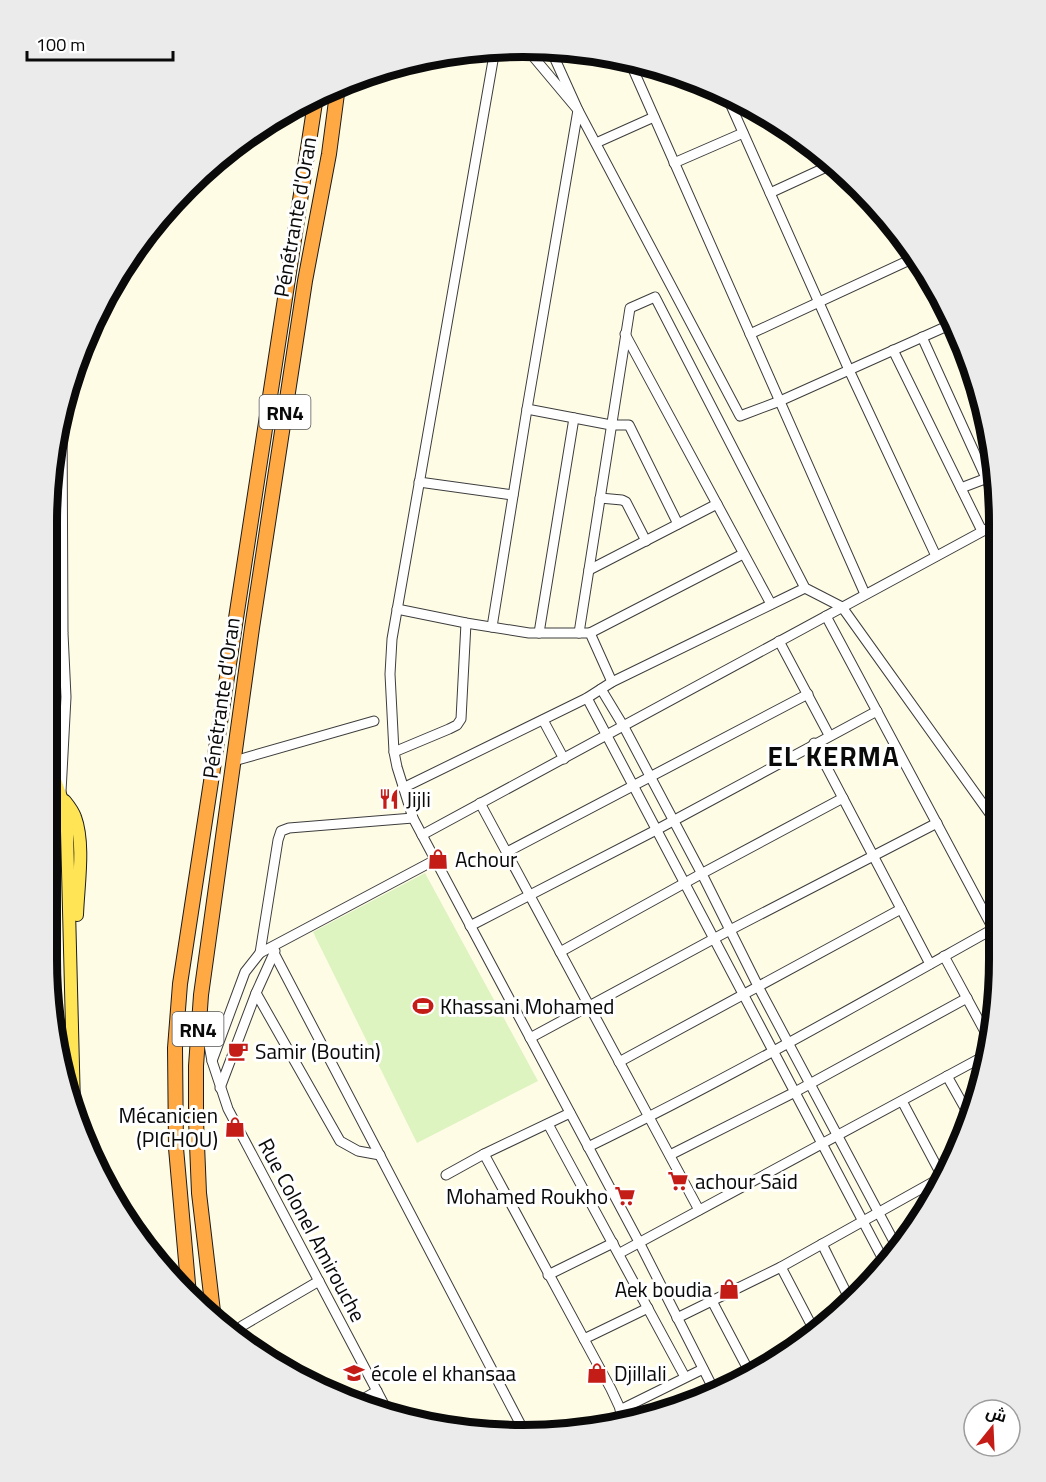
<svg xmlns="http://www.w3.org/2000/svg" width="1046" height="1482" viewBox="0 0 1046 1482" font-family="Georgia,Cairo,serif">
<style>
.pitch{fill:#ddf3c0}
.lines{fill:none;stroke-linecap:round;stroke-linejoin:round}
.minor-casing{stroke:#3d3d3d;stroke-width:11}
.major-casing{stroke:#1b1b1b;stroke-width:14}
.highway-casing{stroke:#1b1b1b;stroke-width:16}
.minor{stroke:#fff;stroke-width:9}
.major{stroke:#ffe456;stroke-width:12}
.highway{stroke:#ffa944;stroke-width:14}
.labels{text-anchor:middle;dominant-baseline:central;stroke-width:6;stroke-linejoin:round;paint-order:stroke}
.shield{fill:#fff;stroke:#545454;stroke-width:1.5}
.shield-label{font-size:20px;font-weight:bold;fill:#0a0a0a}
.street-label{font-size:21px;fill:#0a0a0a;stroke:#fff}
.poi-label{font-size:21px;fill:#0a0a0a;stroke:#fff;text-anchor:start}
.district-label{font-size:27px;font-weight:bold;letter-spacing:1.5px;fill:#0a0a0a;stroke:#fff}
.rim{fill:none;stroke:#0a0a0a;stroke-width:8}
</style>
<rect width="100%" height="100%" fill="#fffce6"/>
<polygon class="pitch" points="425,873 538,1081 417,1143 313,932"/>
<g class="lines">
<g class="minor-casing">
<g id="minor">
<polyline points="526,48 578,110 550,48"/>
<polyline points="495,49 392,639 390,674 394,752 397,767 413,818 639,1242 715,1392"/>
<polyline points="629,60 865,594"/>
<polyline points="725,92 849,370 936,556"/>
<polyline points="596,143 654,117"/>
<polyline points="674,163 743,133"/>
<polyline points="770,193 833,164"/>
<polyline points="625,334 771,604"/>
<polyline points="750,334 914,258"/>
<polyline points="922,337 996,500"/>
<polyline points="893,350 982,531"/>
<polyline points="527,409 611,425 629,425 678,524"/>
<polyline points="419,482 513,495"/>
<polyline points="961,488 995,475"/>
<polyline points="600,498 622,500 626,502 646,541"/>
<polyline points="589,570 717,504"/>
<polyline points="397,609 466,623 529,633 590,633 612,682"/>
<polyline points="826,616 998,938"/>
<polyline points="492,627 527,409 578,110 740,416 780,401 954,323"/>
<polyline points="539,633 574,418"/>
<polyline points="579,633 630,308 655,297 805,588 842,607 998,825"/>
<polyline points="590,633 743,554"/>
<polyline points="779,641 829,735"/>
<polyline points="601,689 624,727 704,878 760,990 899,1251"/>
<polyline points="587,698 886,1265"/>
<polyline points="543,720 564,759"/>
<polyline points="814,743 930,964"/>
<polyline points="394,752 449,729 457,725 461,719 466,623"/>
<polyline points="234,761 374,721"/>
<polyline points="403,788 587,698 612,682 805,588"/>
<polyline points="61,792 66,697 63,633 62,413"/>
<polyline points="480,803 699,1210"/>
<polyline points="422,835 996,524"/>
<polyline points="507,852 808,694"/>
<polyline points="470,926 658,829 877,711"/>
<polyline points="560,952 701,874 843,798"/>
<polyline points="260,953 278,840 281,831 289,828 413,818"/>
<polyline points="274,953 524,1431"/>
<polyline points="944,956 990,1041"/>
<polyline points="256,993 340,1141 358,1151 380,1155"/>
<polyline points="204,1018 212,1061 228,1109 388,1412"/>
<polyline points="530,1038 730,930 937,823"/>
<polyline points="212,1061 245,972 260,953 435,860"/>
<polyline points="619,1062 901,909"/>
<polyline points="947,1076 970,1117"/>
<polyline points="220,1088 256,993 275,951"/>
<polyline points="902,1101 944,1180"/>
<polyline points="548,1124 685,1377"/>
<path d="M588,1147C726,1080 859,1004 993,929"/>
<polyline points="484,1154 611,1389 625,1419"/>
<polyline points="670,1155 795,1092 967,998"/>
<polyline points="446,1175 484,1154 570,1113"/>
<polyline points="822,1244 851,1302"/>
<polyline points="620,1253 988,1054"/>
<polyline points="781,1267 815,1332"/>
<polyline points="548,1275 613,1243"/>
<polyline points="712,1301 751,1375"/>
<polyline points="677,1318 781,1267 942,1177"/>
<polyline points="242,1326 319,1281"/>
<polyline points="584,1339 648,1308"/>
<polyline points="356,1403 377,1391"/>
<polyline points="620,1410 703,1369"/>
</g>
</g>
<g class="major-casing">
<g id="major">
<polyline points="47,758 66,811 67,831 74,1106"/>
<path d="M65,801C69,806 73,811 75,817C85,844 78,886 77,915"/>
</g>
</g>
<g class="highway-casing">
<g id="highway">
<polyline points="189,1295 176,1148 175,1048 180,984 316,96"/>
<polyline points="214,1320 199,1193 196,1120 196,1066 201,995 252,628 305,281 329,154 338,86"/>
</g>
</g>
<use href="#minor" class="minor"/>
<use href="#major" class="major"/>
<use href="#highway" class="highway"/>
</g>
<defs>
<g id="restaurant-bare" transform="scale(1.62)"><path d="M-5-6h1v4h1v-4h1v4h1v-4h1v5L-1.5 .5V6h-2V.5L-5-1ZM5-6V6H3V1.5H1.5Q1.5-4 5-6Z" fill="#c41d17" stroke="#fff" stroke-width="2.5" paint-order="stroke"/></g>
<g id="shop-bare" transform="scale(1.62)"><path d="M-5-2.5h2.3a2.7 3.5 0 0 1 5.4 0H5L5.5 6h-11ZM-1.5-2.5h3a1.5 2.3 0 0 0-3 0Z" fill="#c41d17" stroke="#fff" stroke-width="2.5" paint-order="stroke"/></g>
<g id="stadium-bare" transform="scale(1.62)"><path d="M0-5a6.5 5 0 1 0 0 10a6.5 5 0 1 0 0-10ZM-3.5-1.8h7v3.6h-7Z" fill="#c41d17" stroke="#fff" stroke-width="2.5" paint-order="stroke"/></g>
<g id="cafe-bare" transform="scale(1.62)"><path d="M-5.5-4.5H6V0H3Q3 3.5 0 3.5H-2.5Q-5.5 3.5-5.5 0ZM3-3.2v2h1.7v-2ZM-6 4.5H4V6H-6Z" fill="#c41d17" stroke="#fff" stroke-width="2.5" paint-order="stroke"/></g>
<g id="supermarket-bare" transform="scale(1.62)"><path d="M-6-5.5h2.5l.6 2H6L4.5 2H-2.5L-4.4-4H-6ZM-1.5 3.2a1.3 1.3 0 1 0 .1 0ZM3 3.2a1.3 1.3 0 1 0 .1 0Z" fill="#c41d17" stroke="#fff" stroke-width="2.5" paint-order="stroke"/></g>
<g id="school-bare" transform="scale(1.62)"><path d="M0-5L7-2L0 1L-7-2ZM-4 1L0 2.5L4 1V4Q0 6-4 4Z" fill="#c41d17" stroke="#fff" stroke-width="2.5" paint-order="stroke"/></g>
</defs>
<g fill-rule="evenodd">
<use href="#restaurant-bare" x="389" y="799"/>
<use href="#shop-bare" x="438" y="859"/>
<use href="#stadium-bare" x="423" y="1006"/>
<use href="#cafe-bare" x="238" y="1051"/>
<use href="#shop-bare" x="235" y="1127"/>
<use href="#supermarket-bare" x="678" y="1181"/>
<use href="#supermarket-bare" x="625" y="1196"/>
<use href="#shop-bare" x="729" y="1289"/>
<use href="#school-bare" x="354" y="1373"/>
<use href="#shop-bare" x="597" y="1373"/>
</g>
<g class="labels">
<g class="shield">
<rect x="259.5" y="395" width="51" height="34" rx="4.5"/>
<rect x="172.5" y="1012" width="51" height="34" rx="4.5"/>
</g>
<g class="shield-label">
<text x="285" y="412">RN4</text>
<text x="198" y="1029">RN4</text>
</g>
<g class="street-label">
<text transform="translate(295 217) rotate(-80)">Pénétrante d'Oran</text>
<text transform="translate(221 698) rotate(-82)">Pénétrante d'Oran</text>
<text transform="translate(312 1230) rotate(62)">Rue Colonel Amirouche</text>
</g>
<g class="poi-label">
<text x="406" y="799">Jijli</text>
<text x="455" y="859">Achour</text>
<text x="440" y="1006">Khassani Mohamed</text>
<text x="255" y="1051">Samir (Boutin)</text>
<text x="218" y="1115" text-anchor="end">Mécanicien<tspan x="218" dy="24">(PICHOU)</tspan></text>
<text x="695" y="1181">achour Said</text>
<text x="608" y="1196" text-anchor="end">Mohamed Roukho</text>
<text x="712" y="1289" text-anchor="end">Aek boudia</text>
<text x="371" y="1373">école el khansaa</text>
<text x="614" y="1373">Djillali</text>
</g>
<g class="district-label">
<text x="834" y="756">EL KERMA</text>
</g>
</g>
<path d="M0 0H1046V1482H0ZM523 57H523A466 466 0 0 1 989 523V959A466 466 0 0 1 523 1425H523A466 466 0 0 1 57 959V523A466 466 0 0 1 523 57Z" fill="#ebebeb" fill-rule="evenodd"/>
<path class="rim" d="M523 57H523A466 466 0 0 1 989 523V959A466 466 0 0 1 523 1425H523A466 466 0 0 1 57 959V523A466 466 0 0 1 523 57Z"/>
<g transform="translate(992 1428) rotate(18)"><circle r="28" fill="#ffffff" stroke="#9d9d9d" stroke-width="1.5"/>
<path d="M0-4.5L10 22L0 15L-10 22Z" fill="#c41d17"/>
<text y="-9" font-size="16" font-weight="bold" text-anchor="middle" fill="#0a0a0a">ش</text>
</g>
<path d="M27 51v9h146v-9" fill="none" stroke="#0a0a0a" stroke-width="3"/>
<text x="36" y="51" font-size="18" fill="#0a0a0a" stroke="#ffffff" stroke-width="4.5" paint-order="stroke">100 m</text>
</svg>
